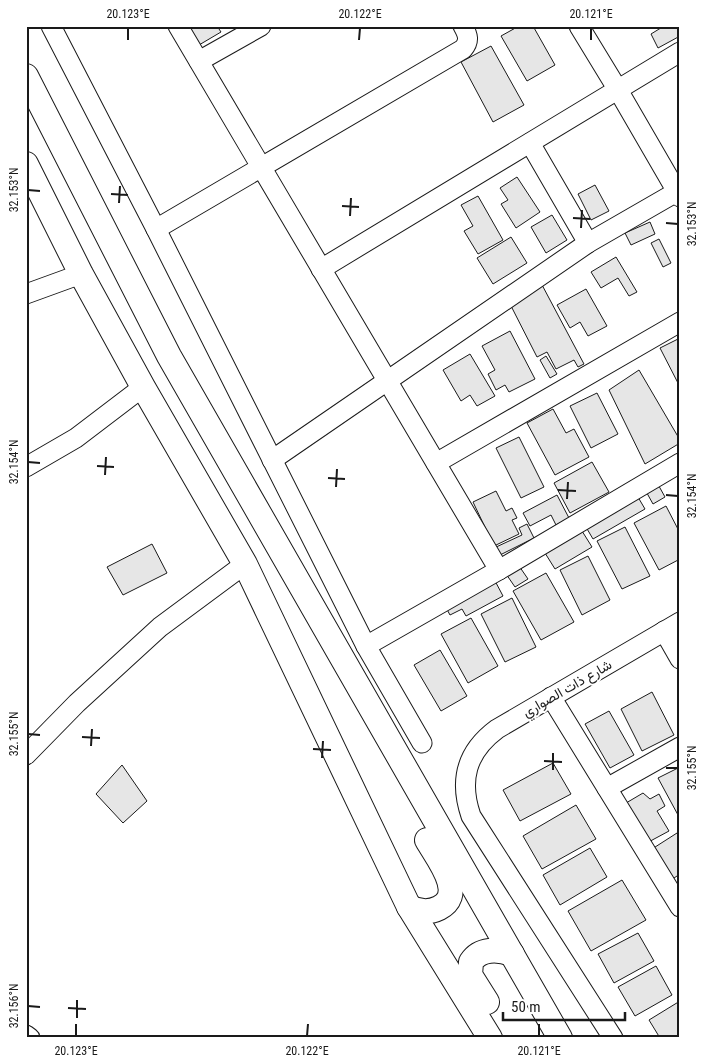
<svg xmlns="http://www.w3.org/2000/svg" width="706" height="1064" viewBox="0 0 706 1064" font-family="'Roboto Condensed',Vazirmatn,sans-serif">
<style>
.building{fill:#e6e6e6;stroke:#1a1a1a}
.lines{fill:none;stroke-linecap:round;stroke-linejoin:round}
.minor-casing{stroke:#1a1a1a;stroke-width:21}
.major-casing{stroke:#1a1a1a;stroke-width:26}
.minor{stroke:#fff;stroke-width:19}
.major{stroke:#fff;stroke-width:24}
.ticks{fill:none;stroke:#1a1a1a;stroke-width:2}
.labels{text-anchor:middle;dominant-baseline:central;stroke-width:4;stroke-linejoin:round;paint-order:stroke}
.street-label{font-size:14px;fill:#1a1a1a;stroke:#fff}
.neatline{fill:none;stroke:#1a1a1a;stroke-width:2}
.ticks-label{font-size:12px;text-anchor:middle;fill:#1a1a1a}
</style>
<rect width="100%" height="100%" fill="#fff"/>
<g class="building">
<polygon points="188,26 217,26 221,32 199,45"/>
<polygon points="519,26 533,26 555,65 527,81 501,36"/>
<polygon points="664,26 680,26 680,36 658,48 651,34"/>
<polygon points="491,46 524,105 493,122 461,62"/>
<polygon points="517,177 540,212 516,228 501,204 508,200 500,188"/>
<polygon points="595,185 609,211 591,220 578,194"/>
<polygon points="478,196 503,240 478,254 464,231 473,226 461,205"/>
<polygon points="552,215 567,240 546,253 531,227"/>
<polygon points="650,222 655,234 631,245 625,233"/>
<polygon points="511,237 527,263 493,284 477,258"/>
<polygon points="659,239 671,263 663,267 651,243"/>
<polygon points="616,257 637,292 629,296 618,278 601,288 591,272"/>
<polygon points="541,283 584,364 578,367 574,360 556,369 547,352 537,357 509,302"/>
<polygon points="586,289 607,326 588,336 580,322 570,328 557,305"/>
<polygon points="510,331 535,379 509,392 505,385 496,390 488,374 495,370 482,346"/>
<polygon points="680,338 680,384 679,385 660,348"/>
<polygon points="470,354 495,396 477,406 470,395 461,401 443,370"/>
<polygon points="546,356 557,374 550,378 540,360"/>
<polygon points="639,370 680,440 680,443 645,464 609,390"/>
<polygon points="597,393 618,434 591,448 570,406"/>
<polygon points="553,409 566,433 574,429 589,457 555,475 527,423"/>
<polygon points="519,437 544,487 521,498 496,448"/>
<polygon points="592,462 609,492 570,513 554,483"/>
<polygon points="655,479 665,497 653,504 643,486"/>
<polygon points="496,491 506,511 512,508 517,518 512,520 519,534 494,546 473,502"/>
<polygon points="635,492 645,509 593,539 583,522"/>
<polygon points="557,495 569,518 556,525 551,515 530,526 523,513"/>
<polygon points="666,506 680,533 680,559 659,570 634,523"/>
<polygon points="527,524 534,538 498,556 494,548 522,535 519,528"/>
<polygon points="625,527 650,576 622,589 597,541"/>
<polygon points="582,531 592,547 555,569 545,553"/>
<polygon points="152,544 167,573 123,595 107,567"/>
<polygon points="588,556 610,600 582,615 560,570"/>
<polygon points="517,563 528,579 515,587 504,571"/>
<polygon points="546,573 574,622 541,640 513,591"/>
<polygon points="494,579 503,596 466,616 462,609 450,615 444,604"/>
<polygon points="512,598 536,647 505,662 481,614"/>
<polygon points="471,618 498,666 468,683 441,634"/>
<polygon points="440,650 467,696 441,711 414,665"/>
<polygon points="652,692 674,735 642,751 621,709"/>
<polygon points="609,711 634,755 610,768 585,724"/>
<polygon points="553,763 571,794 520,821 503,790"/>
<polygon points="122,765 147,801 123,823 96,794"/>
<polygon points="680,767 680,813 678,815 658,778"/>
<polygon points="643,793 650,799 659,794 665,806 657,811 669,831 643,845 621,806"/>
<polygon points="576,805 596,839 542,869 523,836"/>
<polygon points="677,833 680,838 680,874 671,880 652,849"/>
<polygon points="590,848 607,877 560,905 543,875"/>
<polygon points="622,880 646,920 591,951 568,911"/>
<polygon points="638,933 654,961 614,983 598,954"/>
<polygon points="656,966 672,995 635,1016 618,987"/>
<polygon points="680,1001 680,1038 660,1038 649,1020"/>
</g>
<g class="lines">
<g class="minor-casing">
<g id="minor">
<polyline points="51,26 156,229 366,646 422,743"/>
<polyline points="178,26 499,570"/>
<polyline points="579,26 618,90 680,197"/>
<polyline points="199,61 261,26"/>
<polyline points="530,143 588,243"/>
<path d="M156,229L463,49C470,41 468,35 463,26"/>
<polyline points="321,269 680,52"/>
<polyline points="26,294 81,274"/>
<polyline points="272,460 588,243 680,190"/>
<polyline points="436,463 680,322"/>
<polyline points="26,467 76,438 143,387"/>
<polyline points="664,631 680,659"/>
<polyline points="366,646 499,570 680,463"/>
<polyline points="551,697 680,907"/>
<polyline points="26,755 77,703 160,627 245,564"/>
<polyline points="607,788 680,747"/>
<polyline points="26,1035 30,1038"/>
<path d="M613,1038L471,816C459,781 466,752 497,729L680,622"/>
</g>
</g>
<g class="major-casing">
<g id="major">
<polyline points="26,76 169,356 560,1038"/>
<polyline points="26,164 81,274 143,387 245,564 409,907 490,1038"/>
<path d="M409,907C419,912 429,913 439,908C467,894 437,858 427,840"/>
<path d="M487,1002L470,975L471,962C480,948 498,949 512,954"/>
</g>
</g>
<use href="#minor" class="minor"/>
<use href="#major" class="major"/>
</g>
<path class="ticks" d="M128,40V28M359,40L360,28M591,40V28M28,190L40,191M111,194L128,195M119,203L120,186M342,206L359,207M350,216L351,198M573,218L590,219M666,223L678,224M581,228L582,210M28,462L40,463M97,466L114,467M105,475L106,457M328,478L345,479M336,487L337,469M558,490L576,491M666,495L678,496M567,499L568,482M28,734L40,735M82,737L100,738M91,746L92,729M313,749L331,750M322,758L323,741M544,761L562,762M666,768H678M553,770V753M28,1006L40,1007M68,1008L86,1009M77,1018V1000M76,1036V1024M307,1036L308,1024M539,1036V1024"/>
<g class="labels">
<g class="street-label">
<text transform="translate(567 688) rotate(-30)">شارع ذات الصواري</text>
</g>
</g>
<rect width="706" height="1064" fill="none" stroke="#ffffff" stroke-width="55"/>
<path d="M503 1012v8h122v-8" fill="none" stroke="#1a1a1a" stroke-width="2.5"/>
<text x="511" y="1012" font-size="15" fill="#1a1a1a" stroke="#ffffff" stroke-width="4" paint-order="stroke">50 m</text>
<rect x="28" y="28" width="650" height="1008" class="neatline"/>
<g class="ticks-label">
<text x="128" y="18">20.123°E</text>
<text x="360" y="18">20.122°E</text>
<text x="591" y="18">20.121°E</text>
<text transform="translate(14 190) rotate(-90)" y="4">32.153°N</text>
<text transform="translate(692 224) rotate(-90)" y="4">32.153°N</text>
<text transform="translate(14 462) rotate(-90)" y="4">32.154°N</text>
<text transform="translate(692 496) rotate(-90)" y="4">32.154°N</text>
<text transform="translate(14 734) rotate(-90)" y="4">32.155°N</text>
<text transform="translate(692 768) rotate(-90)" y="4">32.155°N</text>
<text transform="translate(14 1006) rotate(-90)" y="4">32.156°N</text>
<text x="76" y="1055">20.123°E</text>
<text x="307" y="1055">20.122°E</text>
<text x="539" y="1055">20.121°E</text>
</g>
</svg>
